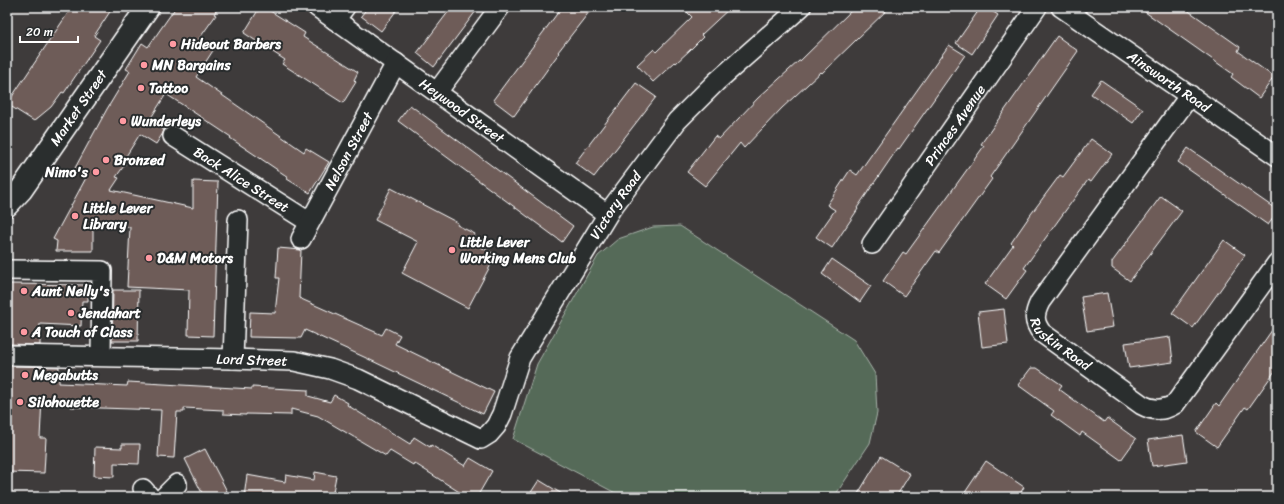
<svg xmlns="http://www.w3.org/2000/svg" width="1284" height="504" viewBox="0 0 1284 504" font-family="Sriracha,sans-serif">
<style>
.green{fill:#546b58;stroke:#aab5ac}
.building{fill:#6e5c59;stroke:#fff}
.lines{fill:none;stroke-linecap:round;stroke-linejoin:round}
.minor-casing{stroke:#fff;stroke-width:22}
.primary-casing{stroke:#fff;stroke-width:25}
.minor{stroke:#2a2d2e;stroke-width:19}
.primary{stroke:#2a2d2e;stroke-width:22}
.poi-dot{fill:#ff9aa2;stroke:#2a2d2e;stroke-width:1.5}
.labels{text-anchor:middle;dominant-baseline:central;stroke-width:4;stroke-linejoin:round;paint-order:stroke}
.poi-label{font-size:14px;font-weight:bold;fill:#fff;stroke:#2a2d2e;text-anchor:start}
.street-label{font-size:14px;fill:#fff;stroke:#2a2d2e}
</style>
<rect width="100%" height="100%" fill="#3e3b3b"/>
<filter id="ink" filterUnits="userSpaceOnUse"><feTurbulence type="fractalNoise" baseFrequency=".025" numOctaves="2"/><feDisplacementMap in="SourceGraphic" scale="8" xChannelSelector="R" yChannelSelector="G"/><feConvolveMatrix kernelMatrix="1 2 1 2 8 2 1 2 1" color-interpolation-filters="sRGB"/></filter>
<g filter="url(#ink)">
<polygon class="green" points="680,226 854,340 875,374 877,413 870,443 834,497 623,497 513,439 537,364 598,256 618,239 653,227"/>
<g class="building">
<polygon points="72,7 113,7 94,36 100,40 64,93 62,92 51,107 34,121 7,104"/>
<polygon points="176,7 219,7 214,14 216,15 199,39 214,49 196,77 304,152 306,148 329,162 310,193 287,179 288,177 230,138 231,137 166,94 149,121 164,130 163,133 156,144 140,134 123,161 126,163 116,177 119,178 111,190 193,208 193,181 218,182 213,336 188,335 189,290 127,287 130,227 93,226 93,251 56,251 57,241 53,239 87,176 75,168 107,109 130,71 126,69 142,43 148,47"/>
<polygon points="260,7 264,7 305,33 303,37 358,72 354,80 356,82 343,103 282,64 285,60 244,33"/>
<polygon points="368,7 399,7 381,31 361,16"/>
<polygon points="452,7 479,7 434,67 417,53"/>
<polygon points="562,7 593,7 558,52 559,53 514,116 493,100"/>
<polygon points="682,7 731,7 701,35 703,37 690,50 676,63 675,62 653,82 637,65 654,49 656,52 692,17"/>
<polygon points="855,7 890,7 822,73 821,72 782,108 744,148 740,143 705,186 687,172 715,136 719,139 758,98 799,61 800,61"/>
<polygon points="981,7 986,7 998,15 972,54 956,43"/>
<polygon points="1138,7 1183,7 1240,47 1238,51 1274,77 1259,98 1231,77 1233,74"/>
<polygon points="1057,36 1078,51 990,177 992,179 939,253 936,251 904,296 883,281 903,252 906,254 961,178 984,146 981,144"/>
<polygon points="949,45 965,55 899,149 898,148 857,208 858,209 832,248 816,237 835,210 827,205 850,170 857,175"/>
<polygon points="1101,80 1143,109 1133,123 1091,94"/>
<polygon points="636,83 656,97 594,177 575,163"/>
<polygon points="410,105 573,226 562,242 398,121"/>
<polygon points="1091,139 1112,154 1091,182 1088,180 1060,218 1024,268 1027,270 1006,299 985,284 1013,245 1011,243 1031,214 1060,175 1063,177"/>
<polygon points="1188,148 1277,210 1277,213 1268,225 1178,162"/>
<polygon points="391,188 458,223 457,225 475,234 471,242 496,255 468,308 402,273 418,242 375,220"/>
<polygon points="1161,196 1182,211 1130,281 1112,268 1112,262"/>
<polygon points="1224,240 1245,255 1193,328 1172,313"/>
<polygon points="278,248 301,250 299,298 382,335 386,328 400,335 395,344 494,392 483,414 364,357 305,330 301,338 249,337 250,312 275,313 279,278 276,278"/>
<polygon points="832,259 871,286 860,302 822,274"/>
<polygon points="7,284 88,285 88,301 82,301 81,326 40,324 40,345 8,344"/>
<polygon points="113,290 139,290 138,341 112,341"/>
<polygon points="1107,293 1113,327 1087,331 1081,297"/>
<polygon points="1004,309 1008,344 982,347 978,312"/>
<polygon points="1277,323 1277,368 1248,409 1245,407 1217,447 1196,432 1216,403 1219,406"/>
<polygon points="1170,337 1173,362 1129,368 1125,343"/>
<polygon points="7,366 59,367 59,383 127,386 128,382 252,389 252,387 308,390 308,396 330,402 334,395 348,403 347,405 410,444 414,437 430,447 431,445 465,466 470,458 492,471 477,497 467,497 414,463 413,465 390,451 386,456 318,416 291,409 291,415 246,414 246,415 223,414 223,410 184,408 184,412 177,412 174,458 158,457 161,410 71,407 72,399 42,398 40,438 46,438 44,473 7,472"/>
<polygon points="1031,368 1037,368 1062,385 1059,389 1104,422 1107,418 1136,439 1121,460 1082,432 1080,436 1051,415 1054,411 1018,385"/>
<polygon points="1183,435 1187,461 1152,466 1148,440"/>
<polygon points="122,444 140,444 139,464 114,463 114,477 94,476 95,447 122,448"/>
<polygon points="205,449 230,497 204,497 185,459"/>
<polygon points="881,456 910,474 896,497 856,497"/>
<polygon points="986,461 1024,487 1018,497 962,497"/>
<polygon points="315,472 336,476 332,497 244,497 247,475 285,482 286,475 314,480"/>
<polygon points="539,480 567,497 528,497"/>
</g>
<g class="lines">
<g class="minor-casing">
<g id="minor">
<path id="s1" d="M317,7L607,214"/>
<path id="s2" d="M1061,7L1277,156"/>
<polyline points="335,20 345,7"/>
<polyline points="437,92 500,7"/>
<path id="s3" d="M1190,95L1040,302C1034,314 1033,322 1042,333L1142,405C1153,411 1164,411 1175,404L1277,263"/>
<path id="s4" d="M173,136L309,222"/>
<path id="s5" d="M301,239L396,63"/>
<path id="s6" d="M872,244L1037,7"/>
<polyline points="7,270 102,271 101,356"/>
<path id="s7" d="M7,355L233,359L294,361L330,369L358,379L481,439L489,434L496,426L502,414L520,358L611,209L677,121L716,82L801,7"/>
<polyline points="233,359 238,220"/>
<polyline points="143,489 150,497"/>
<polyline points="164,497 177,484"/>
</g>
</g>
<g class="primary-casing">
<g id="primary">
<path id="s8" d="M7,205L21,190L148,7"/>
</g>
</g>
<use href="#minor" class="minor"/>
<use href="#primary" class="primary"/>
</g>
</g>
<g class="poi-dot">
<circle cx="173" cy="44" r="4"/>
<circle cx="144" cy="65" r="4"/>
<circle cx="141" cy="88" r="4"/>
<circle cx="123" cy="121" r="4"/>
<circle cx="106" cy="160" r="4"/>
<circle cx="96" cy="172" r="4"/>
<circle cx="75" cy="216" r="4"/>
<circle cx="452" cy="250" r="4"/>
<circle cx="149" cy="258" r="4"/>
<circle cx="24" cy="291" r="4"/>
<circle cx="71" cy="313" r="4"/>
<circle cx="24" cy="332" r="4"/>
<circle cx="25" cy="375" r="4"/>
<circle cx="20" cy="402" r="4"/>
</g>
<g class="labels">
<g class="poi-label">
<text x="181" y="44">Hideout Barbers</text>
<text x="152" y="65">MN Bargains</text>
<text x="149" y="88">Tattoo</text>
<text x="131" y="121">Wunderleys</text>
<text x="114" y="160">Bronzed</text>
<text x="88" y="172" text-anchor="end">Nimo's</text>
<text x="83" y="208">Little Lever<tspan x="83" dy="16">Library</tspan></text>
<text x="460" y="242">Little Lever<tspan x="460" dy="16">Working Mens Club</tspan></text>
<text x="157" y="258">D&amp;M Motors</text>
<text x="32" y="291">Aunt Nelly's</text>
<text x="79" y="313">Jendahart</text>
<text x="32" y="332">A Touch of Class</text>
<text x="33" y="375">Megabutts</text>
<text x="28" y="402">Silohouette</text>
</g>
<g class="street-label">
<text stroke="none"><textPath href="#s2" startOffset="131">Ainsworth Road</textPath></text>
<text stroke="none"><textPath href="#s8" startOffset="121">Market Street</textPath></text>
<text stroke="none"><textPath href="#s1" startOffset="178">Heywood Street</textPath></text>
<text stroke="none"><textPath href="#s6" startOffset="145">Princes Avenue</textPath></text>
<text stroke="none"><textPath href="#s5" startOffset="100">Nelson Street</textPath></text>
<text stroke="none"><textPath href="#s4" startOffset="81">Back Alice Street</textPath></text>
<text stroke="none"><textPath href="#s7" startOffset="763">Victory Road</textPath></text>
<text stroke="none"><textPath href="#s3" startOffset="310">Ruskin Road</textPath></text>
<text stroke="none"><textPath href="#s7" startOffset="245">Lord Street</textPath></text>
</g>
</g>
<rect width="1284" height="504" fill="none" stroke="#2a2d2e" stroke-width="24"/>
<rect x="12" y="12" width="1260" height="480" fill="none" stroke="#fff" stroke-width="1.5" filter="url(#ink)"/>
<path d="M20 36v6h58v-6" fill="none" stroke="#ffffff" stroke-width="2"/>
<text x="26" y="36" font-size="12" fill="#ffffff" stroke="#2a2d2e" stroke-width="3" paint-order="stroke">20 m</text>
</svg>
